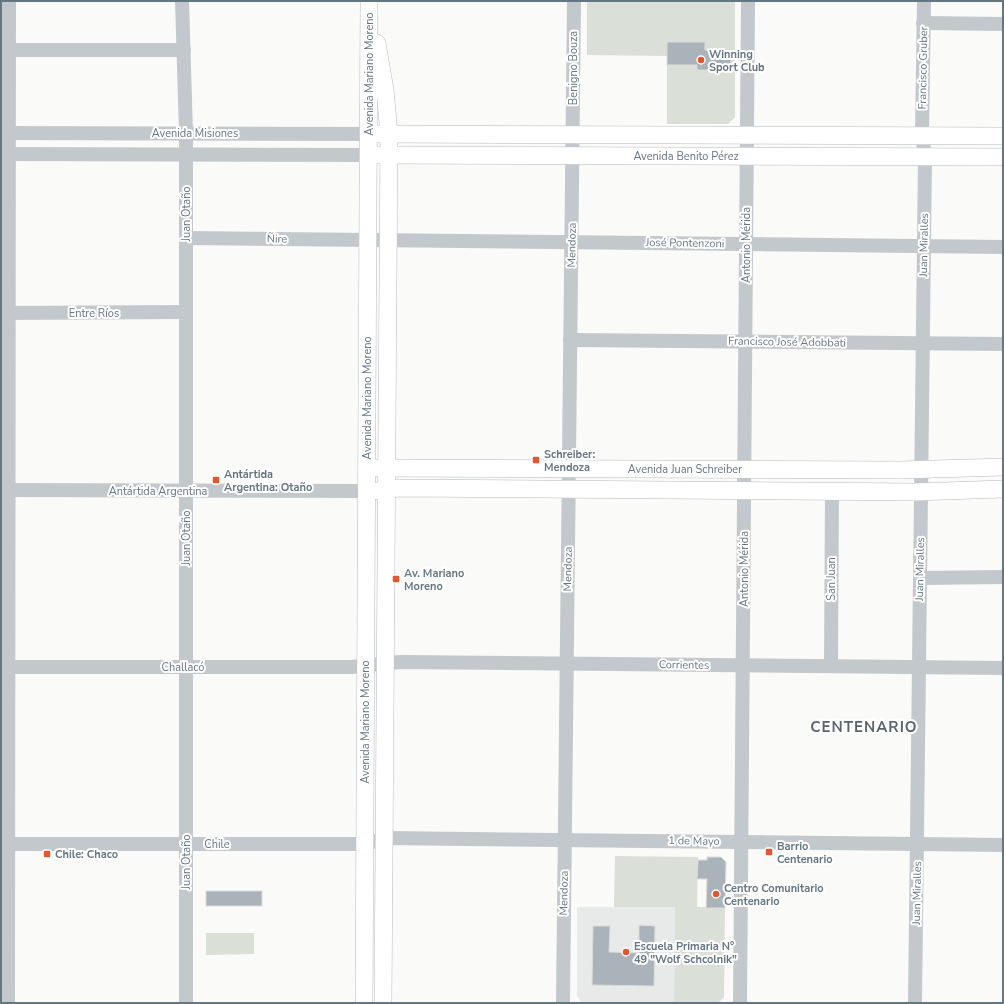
<svg xmlns="http://www.w3.org/2000/svg" width="1004" height="1004" viewBox="0 0 1004 1004" font-family="'Nunito Sans',sans-serif">
<style>
.built{fill:#e8e9e9}
.green{fill:#dadfd7}
.building{fill:#aab3b9;stroke:#dcdcda}
.lines{fill:none;stroke-linecap:round;stroke-linejoin:round}
.major-casing{stroke:#b5babe;stroke-width:18}
.minor{stroke:#c3c8cc;stroke-width:14}
.major{stroke:#fff;stroke-width:17}
.poi-dot{fill:#e4572e;stroke:#fff;stroke-width:1.5}
.labels{text-anchor:middle;dominant-baseline:central;stroke-width:4;stroke-linejoin:round;paint-order:stroke}
.poi-label{font-size:11px;font-weight:bold;fill:#657683;stroke:#fff;text-anchor:start}
.street-label{font-size:11px;fill:#657683;stroke:#fff}
.district-label{font-size:15px;font-weight:bold;letter-spacing:1px;fill:#57646e;stroke:#fff}
</style>
<rect width="100%" height="100%" fill="#fafaf8"/>
<polygon class="built" points="577,907 675,907 674,1003 582,1003 577,996"/>
<g class="green">
<polygon points="587,1 735,1 735,117 728,124 667,124 667,56 587,55"/>
<polygon points="615,856 698,857 697,907 725,908 724,997 718,1003 674,1003 675,907 614,907"/>
<polygon points="206,933 254,933 254,954 206,955"/>
</g>
<g class="building">
<polygon points="667,42 705,42 705,50 731,51 731,65 718,65 718,70 697,70 697,65 667,65"/>
<polygon points="707,857 721,857 726,862 725,908 706,908 707,879 697,879 698,860 707,860"/>
<rect x="206" y="891" width="56" height="15"/>
<polygon points="639,925 655,926 654,986 592,985 593,926 610,926 609,952 639,953"/>
</g>
<g class="lines">
<g class="major-casing">
<g id="major">
<polyline points="377,43 385,90 389,134 383,1003"/>
<polyline points="377,134 1003,136"/>
<polyline points="378,155 1003,157"/>
<polyline points="375,468 900,470 1003,467"/>
<polyline points="377,491 398,488 915,492 1003,489"/>
<polyline points="364,1003 369,1"/>
</g>
</g>
<g class="minor">
<polyline points="182,1 186,133 186,1003"/>
<polyline points="923,23 1003,24"/>
<polyline points="1,50 184,50"/>
<polyline points="1,133 368,134"/>
<polyline points="1,154 368,155"/>
<polyline points="186,238 1003,247"/>
<polyline points="1,313 186,312"/>
<polyline points="570,340 1003,344"/>
<polyline points="1,490 366,491"/>
<polyline points="920,578 1003,577"/>
<polyline points="831,666 832,491"/>
<polyline points="1,667 351,667 400,662 1003,668"/>
<polyline points="1,844 364,844 370,843 384,838 1003,845"/>
<polyline points="8,1003 9,1"/>
<polyline points="563,1003 574,1"/>
<polyline points="740,1003 748,1"/>
<polyline points="915,1003 925,157 922,135 924,1"/>
</g>
<use href="#major" class="major"/>
</g>
<g class="poi-dot">
<circle cx="701" cy="60" r="4"/>
<rect x="532" y="456" width="8" height="8" rx="2"/>
<rect x="212" y="476" width="8" height="8" rx="2"/>
<rect x="392" y="575" width="8" height="8" rx="2"/>
<rect x="765" y="848" width="8" height="8" rx="2"/>
<rect x="43" y="850" width="8" height="8" rx="2"/>
<circle cx="716" cy="894" r="4"/>
<circle cx="626" cy="952" r="4"/>
</g>
<g class="labels">
<g class="poi-label">
<text x="709" y="54">Winning<tspan x="709" dy="13">Sport Club</tspan></text>
<text x="544" y="454">Schreiber:<tspan x="544" dy="13">Mendoza</tspan></text>
<text x="224" y="474">Antártida<tspan x="224" dy="13">Argentina: Otaño</tspan></text>
<text x="404" y="573">Av. Mariano<tspan x="404" dy="13">Moreno</tspan></text>
<text x="777" y="846">Barrio<tspan x="777" dy="13">Centenario</tspan></text>
<text x="55" y="854">Chile: Chaco</text>
<text x="724" y="888">Centro Comunitario<tspan x="724" dy="13">Centenario</tspan></text>
<text x="634" y="946">Escuela Primaria N°<tspan x="634" dy="13">49 "Wolf Schcolnik"</tspan></text>
</g>
<g class="street-label">
<text transform="translate(573 68) rotate(-90)">Benigno Bouza</text>
<text transform="translate(923 68) rotate(-89)">Francisco Gruber</text>
<text transform="translate(369 74) rotate(-90)">Avenida Mariano Moreno</text>
<text x="195" y="133">Avenida Misiones</text>
<text x="686" y="156">Avenida Benito Pérez</text>
<text transform="translate(186 214) rotate(-90)">Juan Otaño</text>
<text transform="translate(277 239) rotate(1)">Ñire</text>
<text transform="translate(685 243) rotate(1)">José Pontenzoni</text>
<text transform="translate(572 245) rotate(-89)">Mendoza</text>
<text transform="translate(746 245) rotate(-90)">Antonio Mérida</text>
<text transform="translate(924 245) rotate(-89)">Juan Miralles</text>
<text x="94" y="313">Entre Ríos</text>
<text transform="translate(787 342) rotate(1)">Francisco José Adobbati</text>
<text transform="translate(367 398) rotate(-90)">Avenida Mariano Moreno</text>
<text x="685" y="469">Avenida Juan Schreiber</text>
<text x="158" y="491">Antártida Argentina</text>
<text transform="translate(186 538) rotate(-90)">Juan Otaño</text>
<text transform="translate(568 569) rotate(-89)">Mendoza</text>
<text transform="translate(744 569) rotate(-90)">Antonio Mérida</text>
<text transform="translate(920 569) rotate(-89)">Juan Miralles</text>
<text transform="translate(831 579) rotate(-90)">San Juan</text>
<text transform="translate(684 665) rotate(1)">Corrientes</text>
<text x="183" y="667">Challacó</text>
<text transform="translate(365 722) rotate(-90)">Avenida Mariano Moreno</text>
<text transform="translate(694 841) rotate(1)">1 de Mayo</text>
<text x="217" y="844">Chile</text>
<text transform="translate(186 862) rotate(-90)">Juan Otaño</text>
<text transform="translate(564 893) rotate(-89)">Mendoza</text>
<text transform="translate(917 893) rotate(-89)">Juan Miralles</text>
</g>
<g class="district-label">
<text x="864" y="727">CENTENARIO</text>
</g>
</g>
<rect width="1004" height="1004" fill="none" stroke="#657683" stroke-width="4"/>
</svg>
